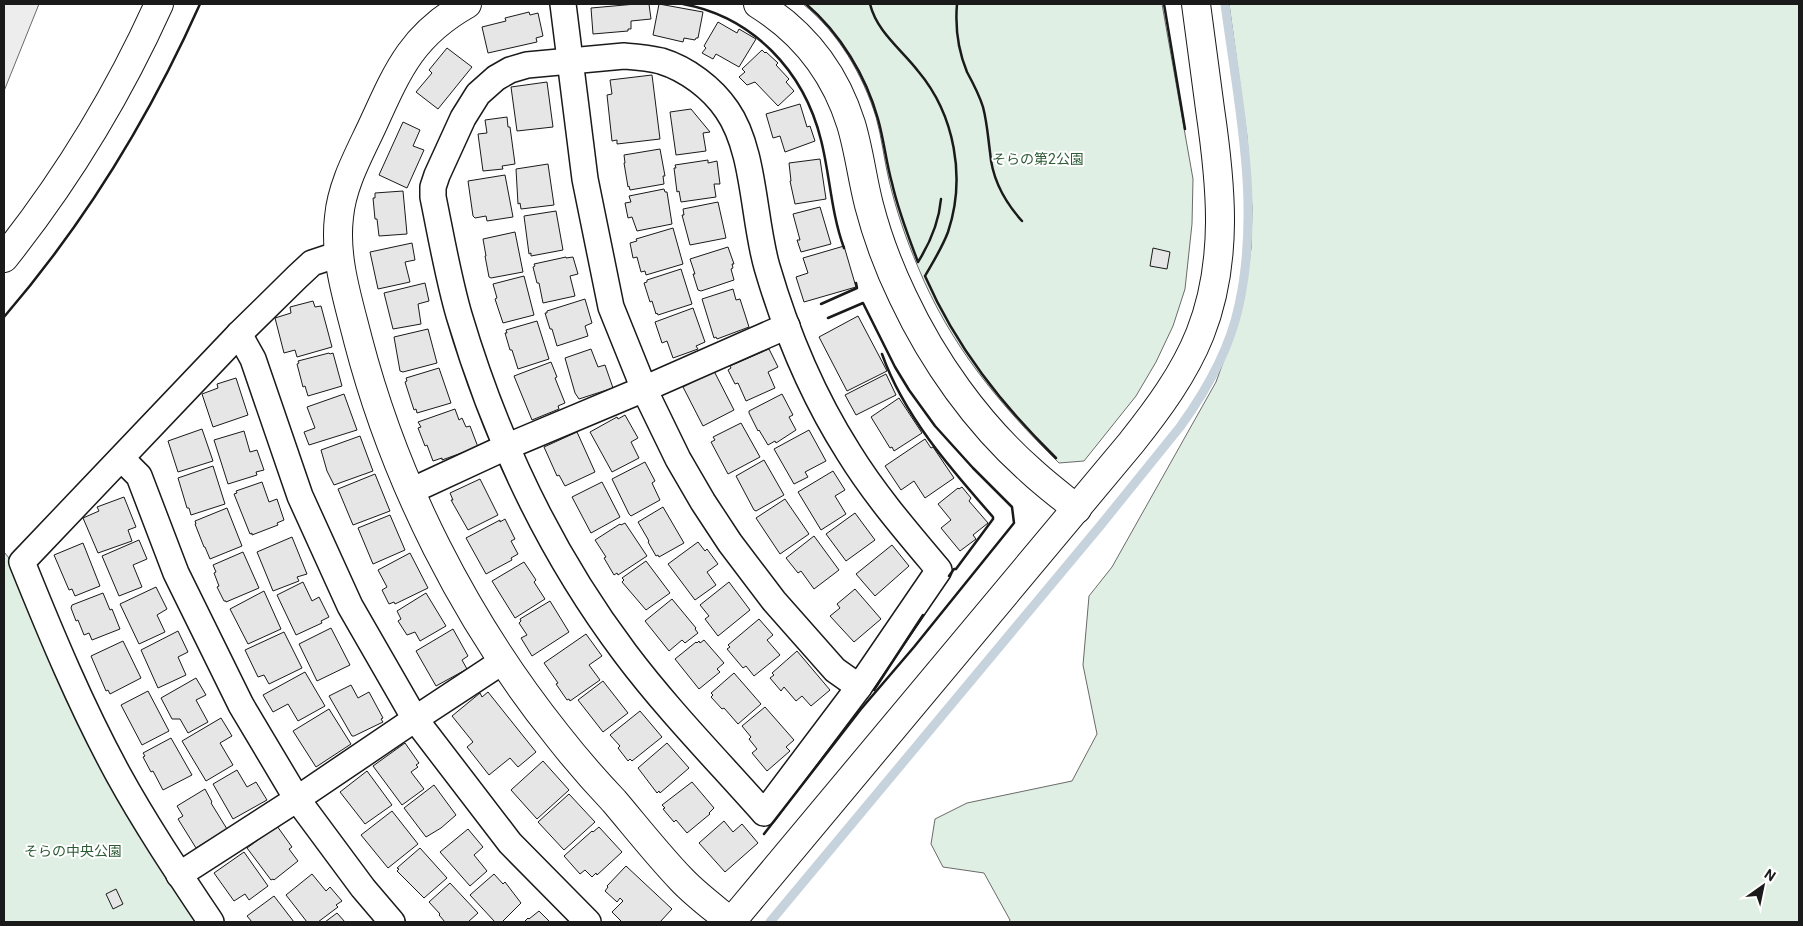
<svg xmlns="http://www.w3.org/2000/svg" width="1803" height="926" viewBox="0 0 1803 926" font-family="Roboto,'Noto Sans JP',sans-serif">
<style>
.green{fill:#e0efe3;stroke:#6a6a6a}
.parking{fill:#ededed;stroke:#6a6a6a}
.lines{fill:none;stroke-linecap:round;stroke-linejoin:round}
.stream{stroke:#c6d2dc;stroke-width:9}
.building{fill:#e6e6e6;stroke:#1a1a1a}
.minor-casing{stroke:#1a1a1a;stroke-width:28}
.tertiary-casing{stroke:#1a1a1a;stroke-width:30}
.minor{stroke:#fff;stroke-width:25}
.tertiary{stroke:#fff;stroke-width:28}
.wall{stroke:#1a1a1a;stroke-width:2.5}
.labels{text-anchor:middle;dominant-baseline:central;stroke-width:4;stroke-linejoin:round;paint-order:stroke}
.park-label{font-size:14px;fill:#2b5a34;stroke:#fff}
</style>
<rect width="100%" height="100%" fill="#fff"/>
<g class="green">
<path d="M803,4H1162L1193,179L1192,224L1185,289L1173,326L1156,362L1136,396L1084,461L1059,463C999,404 950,345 918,267C906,239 896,210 889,180C884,160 882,138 876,117C863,75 838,32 803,4Z"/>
<polygon points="1229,4 1799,4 1799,922 1009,922 1010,920 984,873 943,867 931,844 935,819 967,803 1072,781 1097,734 1083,665 1089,596 1112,567 1216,382 1238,321 1244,298 1251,248 1252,208 1247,137"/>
<polygon points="4,552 9,558 27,605 201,922 4,922"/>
</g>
<polygon class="parking" points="4,4 39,4 4,91"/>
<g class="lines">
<path class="stream" d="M770,922L1100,526L1180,427C1206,391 1230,349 1239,305C1261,205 1238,103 1225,4"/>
</g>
<g class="building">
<polygon points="636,4 649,4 651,19 631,21 631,29 628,29 628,31 593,34 591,8"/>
<polygon points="659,4 703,12 698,38 696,38 695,40 684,38 683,42 653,35"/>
<polygon points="529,12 530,15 538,13 543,36 536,38 537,42 488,53 482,27 506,21 505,18"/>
<polygon points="718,22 737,33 739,29 756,39 739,67 716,54 713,59 702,53 706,48 704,46"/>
<polygon points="447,48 472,67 438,109 416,92 432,73 429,70"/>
<polygon points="762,50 765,53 766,52 778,63 776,65 789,79 786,82 794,91 778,106 755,82 747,85 739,77 745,72 742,69"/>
<polygon points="652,75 660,139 617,144 617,140 612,141 607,95 612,94 610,80"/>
<polygon points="547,82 553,127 517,131 511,87"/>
<polygon points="800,104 807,127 810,126 815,141 785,152 780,136 773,138 766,114"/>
<polygon points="691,109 710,132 703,133 706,151 676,155 670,112"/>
<polygon points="507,117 508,127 510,127 515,164 502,166 503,169 483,171 478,134 487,133 485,120"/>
<polygon points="403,122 420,130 413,146 424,150 407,188 379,175"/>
<polygon points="660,149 665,176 663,176 664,184 630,190 629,186 628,187 624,163 625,163 624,155"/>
<polygon points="820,159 826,199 795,204 790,181 791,181 789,163"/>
<polygon points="708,160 708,163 717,161 720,184 714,184 716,197 681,202 679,191 677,192 674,168 676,168 675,165"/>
<polygon points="548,164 554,205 521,209 520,203 518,204 516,169"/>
<polygon points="505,175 513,217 487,221 486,216 475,218 473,216 468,181"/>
<polygon points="664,189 665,192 667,192 672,224 637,231 632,217 628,218 625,203 631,202 629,196"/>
<polygon points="403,191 407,234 379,236 377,219 375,219 373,198 375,198 375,193"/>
<polygon points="718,202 726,238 690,245 682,215 684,215 683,209"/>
<polygon points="820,207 831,244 801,252 797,240 800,240 793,214"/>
<polygon points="556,211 563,250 531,256 531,253 529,254 524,216"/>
<polygon points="673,228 683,264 646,275 645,271 641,272 637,257 633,258 630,243 637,241 636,239"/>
<polygon points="515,232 523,272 491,278 489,277 485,256 486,256 483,239"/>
<polygon points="412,243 415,260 405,262 410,282 378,289 370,252"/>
<polygon points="844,246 856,287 804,302 796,277 808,273 803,258"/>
<polygon points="728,247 734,264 732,264 733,268 731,269 734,280 701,291 698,290 693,274 695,274 690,259"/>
<polygon points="1153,248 1170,252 1167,269 1150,266"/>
<polygon points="566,257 566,258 573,257 578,274 570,276 575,296 543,303 539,283 537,283 533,267 535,266 534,264"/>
<polygon points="681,269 692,304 658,315 657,313 656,314 652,301 650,302 644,283 647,282 647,280"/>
<polygon points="524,276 534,315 503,323 495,299 497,298 493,284"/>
<polygon points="425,283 429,301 418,304 421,324 393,329 384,293"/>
<polygon points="733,289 736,300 740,299 749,327 717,339 716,337 714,338 702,299"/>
<polygon points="585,299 592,323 585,326 588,336 557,346 552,329 550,329 545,313 547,313 547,311"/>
<polygon points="313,301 315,307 321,306 332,347 297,357 295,350 284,353 275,318 291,313 290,307"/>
<polygon points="693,308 705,342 696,346 698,349 673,358 667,341 662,343 655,322"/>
<polygon points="858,316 887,371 847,391 819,337"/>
<polygon points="537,321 549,359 518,369 512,350 510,350 505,333 507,333 506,330"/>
<polygon points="428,329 437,363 403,372 400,371 394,337"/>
<polygon points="591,349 598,367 605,365 613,388 579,399 575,393 565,358"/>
<polygon points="769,349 778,367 768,372 775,388 746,401 738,383 735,384 728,370 731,368 730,366"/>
<polygon points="329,353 330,354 333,353 342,386 308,396 305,386 303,387 297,364 299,363 298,361"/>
<polygon points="551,362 557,377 555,378 565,403 558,406 559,409 532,420 514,376"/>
<polygon points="439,368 451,403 417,413 416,409 414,410 405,382 407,381 406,378"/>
<polygon points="714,371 734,410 703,426 683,387"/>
<polygon points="886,374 896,395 856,415 845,395"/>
<polygon points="236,378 248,415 213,427 202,394 218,388 217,384"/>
<polygon points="344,394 357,430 309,445 304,432 315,428 307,407"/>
<polygon points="782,394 793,415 789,417 796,430 776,443 775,441 768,445 759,430 758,431 749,413 749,411"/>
<polygon points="899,398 922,433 894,451 892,447 890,448 871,417"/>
<polygon points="455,409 459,420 462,418 466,427 470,426 478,447 442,460 442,458 433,461 427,445 425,446 418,428 421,427 418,422"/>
<polygon points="625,415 638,438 631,442 639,458 612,472 590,432 617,417 618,419"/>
<polygon points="741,423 760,457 728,474 711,442 715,440 713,437"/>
<polygon points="202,429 213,461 178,472 168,441"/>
<polygon points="809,430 826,461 805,472 808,477 794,484 774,449"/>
<polygon points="244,431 250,452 257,450 264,470 256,472 257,475 228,484 214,440"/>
<polygon points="577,432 595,472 565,486 559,475 557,476 544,447"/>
<polygon points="360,436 373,471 334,485 327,471 321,450"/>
<polygon points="925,439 931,448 933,447 954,478 925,498 914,481 901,490 885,466"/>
<polygon points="764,460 784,495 756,511 754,510 736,476"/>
<polygon points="645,462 655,481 652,483 660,500 631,516 629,514 612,479"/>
<polygon points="213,466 225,504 191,515 189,508 187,508 178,478"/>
<polygon points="833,471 845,490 835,496 846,514 821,530 798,492"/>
<polygon points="375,474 390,511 353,525 338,489"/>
<polygon points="480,479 498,515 468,530 451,500 453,500 450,493"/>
<polygon points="262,482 269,502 277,499 284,520 277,523 278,525 252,535 252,533 250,534 234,494 237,493 236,491"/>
<polygon points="602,482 620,517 591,533 572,497"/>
<polygon points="962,487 971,498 969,501 988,523 973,535 976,539 960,551 941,528 951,520 938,504 958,488 959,489"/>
<polygon points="124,497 136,527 128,530 132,541 98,553 83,518 99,511 97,507"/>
<polygon points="785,499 809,534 780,554 756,518"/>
<polygon points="663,507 684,543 659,557 658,555 656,556 648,542 649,541 638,522"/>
<polygon points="227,508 242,546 210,559 205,547 204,547 195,524 196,524 195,521"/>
<polygon points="855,513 875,540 846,561 826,534"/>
<polygon points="390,515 405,550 373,564 358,528"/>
<polygon points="505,519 515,539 511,541 518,554 511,558 512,560 486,574 466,538 500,520 500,522"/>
<polygon points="625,523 647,556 618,575 617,573 614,575 604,558 606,557 595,540 620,524 621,525"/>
<polygon points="814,536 839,570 814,589 801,571 798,573 786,558"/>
<polygon points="292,537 307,574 297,577 299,581 273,591 257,552"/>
<polygon points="139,540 147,559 133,565 142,587 119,596 102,556"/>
<polygon points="698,542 705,551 707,549 718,564 707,572 716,585 695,600 668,564"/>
<polygon points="83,543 100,586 75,596 72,589 69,590 54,555"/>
<polygon points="892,545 909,566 875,596 856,574"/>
<polygon points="243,552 259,588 226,602 226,601 224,601 217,587 219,586 214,573 216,572 213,565"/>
<polygon points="410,553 428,588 395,604 394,602 389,604 382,590 387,587 378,570"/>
<polygon points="646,561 670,593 646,610 622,582 624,580 622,578"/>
<polygon points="524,562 536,580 534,582 545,599 515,618 492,581"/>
<polygon points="303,582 312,601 319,597 329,617 321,621 322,623 296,635 277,595"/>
<polygon points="729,582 750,610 718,636 705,619 709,616 700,605"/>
<polygon points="156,587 167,609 157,615 165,632 139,644 120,604"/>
<polygon points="855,589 881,619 854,642 830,616 840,608 837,604"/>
<polygon points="264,591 281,629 248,644 230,609"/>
<polygon points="103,593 110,610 112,609 120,629 92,640 89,633 84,635 78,620 76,621 71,608 72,605"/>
<polygon points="426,593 446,626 420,641 415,632 407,635 398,621 401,619 397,611"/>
<polygon points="672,599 696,628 695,629 698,633 685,643 682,640 669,651 645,621"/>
<polygon points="550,601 569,632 532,656 521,638 527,635 519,623 521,621 520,619"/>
<polygon points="759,619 773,635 767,640 780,655 754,676 746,666 743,668 727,649 730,647 728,645"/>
<polygon points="331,628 350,665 317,681 299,644"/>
<polygon points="453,629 468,656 462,660 467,669 436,686 416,651"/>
<polygon points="178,631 188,652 178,657 186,675 158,688 141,650"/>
<polygon points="284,632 302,668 269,684 264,675 258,677 245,650"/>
<polygon points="586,634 602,656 589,665 600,680 570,701 569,699 567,700 556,684 558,683 544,663"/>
<polygon points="704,640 724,663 717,669 720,672 699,689 675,659 696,642 697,643 699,641 700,643"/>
<polygon points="123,641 141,678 110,694 108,690 106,691 91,656"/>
<polygon points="797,651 830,690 811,706 802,696 796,701 784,687 781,691 770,678 774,675 772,673"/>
<polygon points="305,672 325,706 298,721 288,704 273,712 263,695"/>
<polygon points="734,673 761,704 738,724 724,708 722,709 711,697 713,695 711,693"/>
<polygon points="196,678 206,695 196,700 208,722 188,733 180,719 172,719 161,698"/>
<polygon points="603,681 628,713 603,732 578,700"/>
<polygon points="351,685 358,698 369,692 383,718 381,719 383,722 354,736 352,736 329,696"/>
<polygon points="148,691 169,731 142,745 121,705"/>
<polygon points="488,692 536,752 518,767 510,758 489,775 467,747 473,742 452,716 480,693 482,697"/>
<polygon points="765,707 794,740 786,747 790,751 767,771 752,753 757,749 749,739 751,737 742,726"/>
<polygon points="329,709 351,744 316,767 293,731"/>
<polygon points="640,711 662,737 632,761 630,759 628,761 618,748 620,746 610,735"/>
<polygon points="221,718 232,736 220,743 233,765 206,781 182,741"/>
<polygon points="171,738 192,775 163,790 153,771 151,772 143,757 145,756 143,753"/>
<polygon points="405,743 419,763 416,765 418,767 411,772 424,789 402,805 373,766"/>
<polygon points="667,743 689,768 660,793 659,791 657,793 638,768"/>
<polygon points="543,761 569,790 537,819 511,790"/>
<polygon points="237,770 247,787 256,782 267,800 233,819 213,784"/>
<polygon points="367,771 392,805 365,824 340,792"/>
<polygon points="692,782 714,808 709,813 710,814 687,833 676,820 674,822 663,809 665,808 662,805"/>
<polygon points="434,785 456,815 441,828 426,837 404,808"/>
<polygon points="205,789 212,802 211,803 227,829 196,848 178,819 183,816 177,806"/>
<polygon points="569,794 595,822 564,850 538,822"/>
<polygon points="392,811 418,844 388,868 361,835"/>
<polygon points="724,821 733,832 742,824 758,843 725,872 699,843"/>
<polygon points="277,826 292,847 289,849 298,861 274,880 273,879 271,880 247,848"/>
<polygon points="599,827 622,852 597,875 596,873 592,877 585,870 580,874 564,856 592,831 593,832"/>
<polygon points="468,829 483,847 474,855 487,871 470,886 440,852"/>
<polygon points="420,848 447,878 424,898 397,871 399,869 397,868"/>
<polygon points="244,852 268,886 249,900 245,894 234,901 214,873"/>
<polygon points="626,866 672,909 660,922 622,922 612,912 623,901 620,898 617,902 605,891 608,887 607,886"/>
<polygon points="312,874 326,891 330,887 342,901 336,905 338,907 318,922 307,922 286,895"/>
<polygon points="494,874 503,884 505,882 521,903 502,922 495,922 470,895"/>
<polygon points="450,883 478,913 468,922 445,922 439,915 440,914 429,902"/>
<polygon points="116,889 123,904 113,909 106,894"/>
<polygon points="274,896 294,922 252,922 247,916"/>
<polygon points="539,911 550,922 524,922 528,918 529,919"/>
<polygon points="337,913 345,922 325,922"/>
</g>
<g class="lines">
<g class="minor-casing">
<g id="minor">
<polyline points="563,4 585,179 611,307 644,389 678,459 703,502 730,543 774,601 835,670 859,687"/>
<path d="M624,56C636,57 649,58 661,61C687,69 712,88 727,110C755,150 753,219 767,267C786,332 812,395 849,453C875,495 907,532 939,570L859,687L764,813C717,760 667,709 625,653C549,552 495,436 459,315C448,277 441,236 433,197V187L437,175L463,118L478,94L496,78L510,70L527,65Z"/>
<polyline points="239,334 253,359 300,496 350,606 415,719 510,843 588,922"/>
<polyline points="122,459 139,476 176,573 241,705 297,799 363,888 392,922"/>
<polyline points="411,491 506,447 644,389 787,326"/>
<polyline points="179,875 297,799 415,719 503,661"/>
<path d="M211,922C179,874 146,825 118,774C81,706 51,634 22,562L239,334L297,277L312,263L339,254"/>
</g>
</g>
<g class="tertiary-casing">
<g id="tertiary">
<path d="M467,4C414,34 399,67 375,120C361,151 342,183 339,217C334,258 348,300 358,340C395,482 465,620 557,735C575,758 594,780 614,801C636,827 658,855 681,879C696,895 714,908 731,922"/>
<path d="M758,4C803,32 835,73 851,124C859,150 862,178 869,205C877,236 889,268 903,297C933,361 977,423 1030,470C1045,484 1061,496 1077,509"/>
<path d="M4,258C66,180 118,95 159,4"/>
<path d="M731,922L1131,443C1158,409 1184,374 1200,334C1229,261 1221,184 1210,109C1205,74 1201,39 1196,4"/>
</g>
</g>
<use href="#minor" class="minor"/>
<use href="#tertiary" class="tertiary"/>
<g class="wall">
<path d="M683,4C753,17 804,71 821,140C830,175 831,213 844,248"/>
<path d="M806,4C840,33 866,76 878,119C884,140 886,162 892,183C898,210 908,236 918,262C930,243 939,222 941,199"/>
<path d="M870,4C877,32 901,49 918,71C955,115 966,178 948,232C942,248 933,262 925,276C956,347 1002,405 1056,458"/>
<path d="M957,4C955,27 958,50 967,72C973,83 979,94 983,107C987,122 988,137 990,152C992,179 1004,201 1022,221"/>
<polyline points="1164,4 1185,129"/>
<polyline points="821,304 857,288 856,283"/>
<path d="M4,317C84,224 150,116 200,4"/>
<path d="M882,354C904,416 950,468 993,517V519L956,569H954L949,576"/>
<polyline points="874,690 923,615"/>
<polyline points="764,834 861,709 914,647 1014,523 1012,507 973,468 935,426 909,390 895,367 863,303 828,318"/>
</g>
</g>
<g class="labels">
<g class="park-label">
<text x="1038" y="159">そらの第2公園</text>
<text x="73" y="851">そらの中央公園</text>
</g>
</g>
<rect width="1803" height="926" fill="none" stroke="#1a1a1a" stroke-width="10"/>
<g transform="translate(1763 886) rotate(33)" stroke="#ffffff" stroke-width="4" paint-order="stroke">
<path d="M0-4L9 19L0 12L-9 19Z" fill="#1a1a1a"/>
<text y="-8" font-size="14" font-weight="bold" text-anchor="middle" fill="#1a1a1a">N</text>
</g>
</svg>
